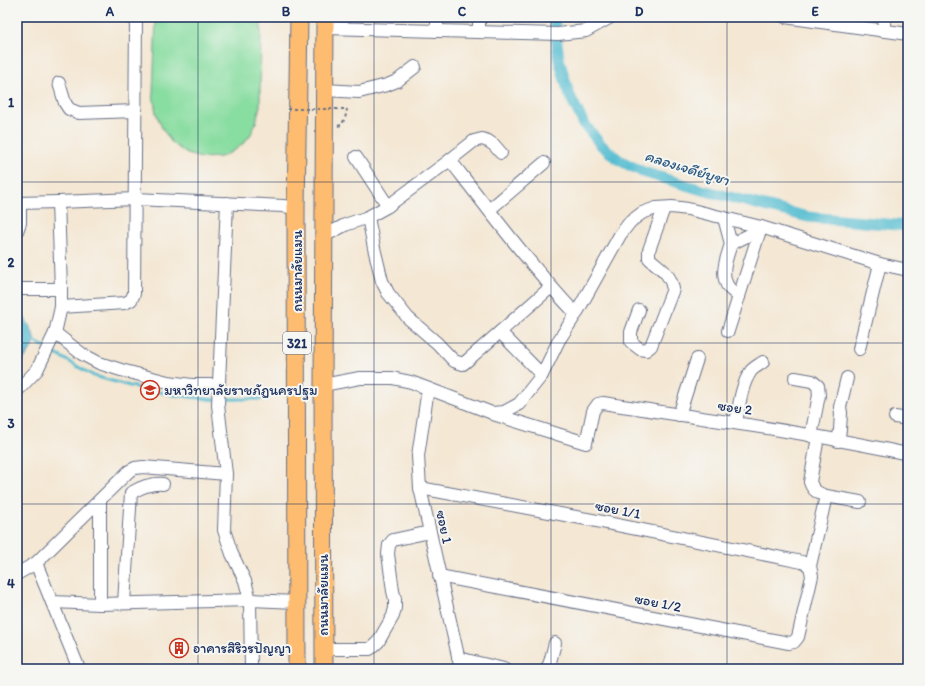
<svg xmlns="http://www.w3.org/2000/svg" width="925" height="686" viewBox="0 0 925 686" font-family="Itim,'Playpen Sans Thai',sans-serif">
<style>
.green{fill:#88dda0;stroke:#52867f}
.water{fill:#53bcd0;stroke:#377697}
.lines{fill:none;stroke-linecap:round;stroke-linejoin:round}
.stream{stroke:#53bcd0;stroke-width:3}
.canal{stroke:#53bcd0;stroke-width:11}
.minor-casing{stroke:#676f87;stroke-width:14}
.highway-casing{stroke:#676f87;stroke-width:19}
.path{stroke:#676f87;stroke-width:2;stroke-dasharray:3 3;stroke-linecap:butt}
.minor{stroke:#fff;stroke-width:12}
.highway{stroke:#fdbc70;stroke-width:17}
.path-bridge{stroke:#676f87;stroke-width:2;stroke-dasharray:3 3;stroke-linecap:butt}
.grid{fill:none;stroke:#1b2f5e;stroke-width:1;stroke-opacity:0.55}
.labels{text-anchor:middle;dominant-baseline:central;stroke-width:4;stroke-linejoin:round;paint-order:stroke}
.shield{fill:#f6f6f2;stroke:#5d6b8a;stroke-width:1}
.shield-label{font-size:13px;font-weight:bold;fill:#1b2f5e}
.street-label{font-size:14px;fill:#1b2f5e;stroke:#f6f6f2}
.poi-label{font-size:14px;fill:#1b2f5e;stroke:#f6f6f2;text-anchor:start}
.water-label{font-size:15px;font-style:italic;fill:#2c5980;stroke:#f6f6f2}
.neatline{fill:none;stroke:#1b2f5e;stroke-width:1.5}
.grid-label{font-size:13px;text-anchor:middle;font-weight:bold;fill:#1b2f5e}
</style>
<rect width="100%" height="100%" fill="#f6f6f2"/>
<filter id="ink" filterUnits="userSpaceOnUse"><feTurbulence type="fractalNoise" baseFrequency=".025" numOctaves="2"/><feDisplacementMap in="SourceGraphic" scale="8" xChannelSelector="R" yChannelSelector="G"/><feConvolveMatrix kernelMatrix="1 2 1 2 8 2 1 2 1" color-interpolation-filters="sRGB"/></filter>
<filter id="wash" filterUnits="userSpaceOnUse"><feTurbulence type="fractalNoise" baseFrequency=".012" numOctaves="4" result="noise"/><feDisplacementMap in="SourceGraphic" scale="16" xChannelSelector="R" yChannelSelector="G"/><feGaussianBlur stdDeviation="0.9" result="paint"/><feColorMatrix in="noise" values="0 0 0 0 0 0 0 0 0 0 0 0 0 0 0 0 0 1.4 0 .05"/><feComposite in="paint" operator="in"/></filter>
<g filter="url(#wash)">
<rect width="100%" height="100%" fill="#f4e7d3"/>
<polygon class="green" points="156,17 261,17 260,106 256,122 251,134 245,142 235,150 221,157 201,158 187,154 172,143 162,128 156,113 153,94"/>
<path class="water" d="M17,307C22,314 36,333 34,341C33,349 22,361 17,368Z"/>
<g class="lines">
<g class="stream">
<polyline points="34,341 45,347"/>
<polyline points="49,350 94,376 130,386 174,395 216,400"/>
<polyline points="222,399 268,399"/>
</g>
<polyline class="canal" points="554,17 559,59 569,94 583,122 600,144 619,160 643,172 702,190 808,217 908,226"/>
</g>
</g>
<g filter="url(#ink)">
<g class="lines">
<g class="minor-casing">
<g id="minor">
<polyline points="785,17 908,34"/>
<polyline points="325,28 558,34 586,31 611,17"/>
<polyline points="437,31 437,17"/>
<polyline points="883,31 885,17"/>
<polyline points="479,32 479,17"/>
<polyline points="59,83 65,103 69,109 79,113 136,111"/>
<polyline points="325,90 359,92 387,85 397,81 415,67"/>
<polyline points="356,157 388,206"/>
<path d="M450,160C491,213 531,266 576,314"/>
<polyline points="17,203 58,202 136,199 283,206 296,208"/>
<polyline points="227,203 218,405 226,474 224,530 232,554 245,581 250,600 251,669"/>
<polyline points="489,210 544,163"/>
<polyline points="368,217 374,248 382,281 388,293 408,318 437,343 454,361 463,364 469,359 551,287"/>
<polyline points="724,218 731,244"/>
<polyline points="17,231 20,223 20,203"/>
<polyline points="324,236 345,225 368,217 388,206 450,160 474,141 482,139 488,141 494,145 501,153"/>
<polyline points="17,289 61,289"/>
<path d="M739,297C736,294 732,291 729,288C719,275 727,257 731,244L749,235L759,232"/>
<polyline points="61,307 125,303 131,300 134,294 136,17"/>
<path d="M639,310L631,332V342L640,349L646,350L651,346L673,289C670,272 660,269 649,258V250L664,208"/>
<polyline points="728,331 761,227"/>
<polyline points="500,332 542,375"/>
<polyline points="55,333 82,354 99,363 121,370 168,382 192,385 219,385"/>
<polyline points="859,349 880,264"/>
<polyline points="795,378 812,381 818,386 819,395 811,436"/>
<polyline points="323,385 360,378 392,378 411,382 492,413 504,412 519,404 542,375 559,340 576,314 620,235 630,222 642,213 656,208 672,207 688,209 761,227 880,264 908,270"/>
<polyline points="428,389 418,456 420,488 461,669"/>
<polyline points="17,391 37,370 55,333 61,307 61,289 58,202"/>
<path d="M493,414L586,443L593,411L598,404L603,403C705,419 807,432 908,454"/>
<polyline points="679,415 697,359"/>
<polyline points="895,417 908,419"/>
<path d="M736,423C739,407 741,385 751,371C753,368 759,365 763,362"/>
<polyline points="838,441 840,430 841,413 840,407 847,378"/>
<polyline points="420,488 592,520 802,562 810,566"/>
<polyline points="826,496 860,502"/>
<polyline points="100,500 100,604"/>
<polyline points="36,563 79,669"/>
<polyline points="17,574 36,563 129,471 135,468 143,467 226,474"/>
<path d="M439,576L789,643L794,642L798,637L812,576L810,566L826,496C818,493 813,491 810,482L818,437"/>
<polyline points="52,602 100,604 250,600 297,602"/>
<path d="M124,603L131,493C141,487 151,483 163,484"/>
<polyline points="324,649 370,649 378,642 393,616 395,608 395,599 393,591 388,554 389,545 393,540 430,532"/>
<polyline points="458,658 504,669"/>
<polyline points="547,669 550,662 555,643"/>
</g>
</g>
<g class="highway-casing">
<g id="highway">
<polyline points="297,669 296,208 299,17"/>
<polyline points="324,669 323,385 325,17"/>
</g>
</g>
<polyline class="path" points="338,126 341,125 345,119 347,109"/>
<use href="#minor" class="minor"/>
<use href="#highway" class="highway"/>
<polyline class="path-bridge" points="287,109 347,109"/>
</g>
</g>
<path class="grid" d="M198,17V669M374,17V669M551,17V669M727,17V669M17,182H908M17,343H908M17,504H908"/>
<defs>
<g id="university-ring" transform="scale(1)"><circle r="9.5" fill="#f6f6f2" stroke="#c8321e" stroke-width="1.5"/><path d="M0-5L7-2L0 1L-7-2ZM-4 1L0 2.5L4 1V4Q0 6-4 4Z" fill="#c8321e"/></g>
<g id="building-ring" transform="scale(1)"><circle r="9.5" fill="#f6f6f2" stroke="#c8321e" stroke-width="1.5"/><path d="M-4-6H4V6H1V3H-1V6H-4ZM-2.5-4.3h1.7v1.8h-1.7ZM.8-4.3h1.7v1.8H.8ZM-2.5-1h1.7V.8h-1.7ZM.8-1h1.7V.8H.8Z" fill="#c8321e"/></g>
</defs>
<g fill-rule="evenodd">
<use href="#university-ring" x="150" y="390"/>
<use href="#building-ring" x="179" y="648"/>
</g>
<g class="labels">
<rect class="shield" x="283" y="332" width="28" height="22" rx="3"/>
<g class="shield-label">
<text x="297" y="343">321</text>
</g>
<g class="street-label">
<text transform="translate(297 271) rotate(-90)">ถนนมาลัยแมน</text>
<text transform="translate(735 408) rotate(8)">ซอย 2</text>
<text transform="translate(618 510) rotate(11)">ซอย 1/1</text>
<text transform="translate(444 527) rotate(78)">ซอย 1</text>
<text transform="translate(323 595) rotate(-90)">ถนนมาลัยแมน</text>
<text transform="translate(658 603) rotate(11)">ซอย 1/2</text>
</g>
<g class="poi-label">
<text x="164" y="390">มหาวิทยาลัยราชภัฏนครปฐม</text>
<text x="193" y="648">อาคารสิริวรปัญญา</text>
</g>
<g class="water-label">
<text transform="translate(687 168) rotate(17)">คลองเจดีย์บูชา</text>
</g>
</g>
<rect width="925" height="686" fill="none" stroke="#f6f6f2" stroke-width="44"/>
<rect x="22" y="22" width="881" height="642" class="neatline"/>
<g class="grid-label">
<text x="110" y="16">A</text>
<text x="286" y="16">B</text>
<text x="462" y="16">C</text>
<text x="639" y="16">D</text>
<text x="815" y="16">E</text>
<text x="11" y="107">1</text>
<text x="11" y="267">2</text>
<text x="11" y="428">3</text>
<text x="11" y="588">4</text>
</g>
</svg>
